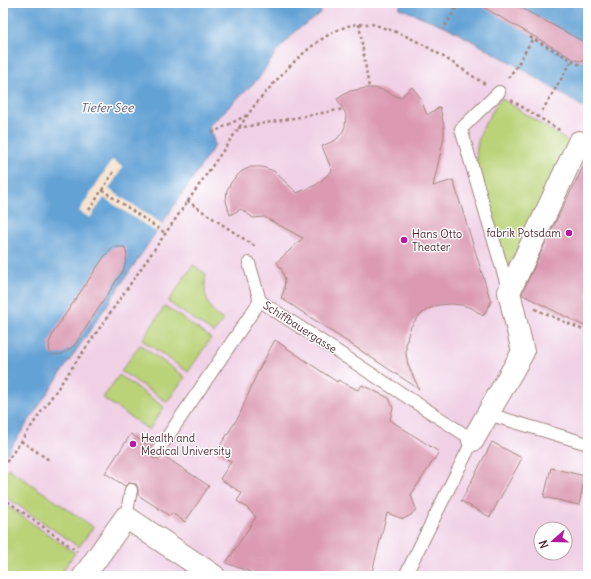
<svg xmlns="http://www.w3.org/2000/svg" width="591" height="579" viewBox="0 0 591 579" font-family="Delius,sans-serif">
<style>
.built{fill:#f0d0e5;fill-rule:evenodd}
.green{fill:#bad378;stroke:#827952}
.water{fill:#63a2d5;stroke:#566080}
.pier{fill:#f7e4cf}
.building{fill:#db9ab2}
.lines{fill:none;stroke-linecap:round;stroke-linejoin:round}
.service-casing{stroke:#a0827d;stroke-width:14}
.minor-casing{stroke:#a0827d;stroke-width:24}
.path{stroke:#a0827d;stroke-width:2.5;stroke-dasharray:3 3;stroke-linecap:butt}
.service{stroke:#fff;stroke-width:12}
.minor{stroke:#fff;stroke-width:22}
.poi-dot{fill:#b5179e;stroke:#fff;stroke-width:1.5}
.labels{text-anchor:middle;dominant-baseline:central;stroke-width:3;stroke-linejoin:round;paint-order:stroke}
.poi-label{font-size:11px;fill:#4a1f2b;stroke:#fff;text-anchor:start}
.street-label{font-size:11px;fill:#4a1f2b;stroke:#fff}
.water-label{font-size:12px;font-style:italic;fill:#555a77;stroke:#fff}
</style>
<rect width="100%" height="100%" fill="#fff"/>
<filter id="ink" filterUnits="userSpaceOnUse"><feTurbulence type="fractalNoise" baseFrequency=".025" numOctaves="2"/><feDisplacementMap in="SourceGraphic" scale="8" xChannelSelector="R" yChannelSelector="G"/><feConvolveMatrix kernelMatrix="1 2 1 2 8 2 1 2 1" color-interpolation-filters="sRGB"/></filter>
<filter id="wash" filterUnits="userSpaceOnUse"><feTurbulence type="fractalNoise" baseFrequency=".012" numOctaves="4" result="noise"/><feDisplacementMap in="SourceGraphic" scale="16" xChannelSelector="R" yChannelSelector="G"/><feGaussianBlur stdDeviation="0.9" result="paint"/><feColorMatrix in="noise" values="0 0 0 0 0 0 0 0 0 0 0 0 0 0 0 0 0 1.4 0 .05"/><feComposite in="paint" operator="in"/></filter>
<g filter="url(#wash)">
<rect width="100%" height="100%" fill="#f7e4cf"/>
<path class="built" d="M325,3H401L399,8L445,26L517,66L588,110V576H3V459L215,145L209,126L259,78L277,51L298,29L321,13L318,6ZM541,529H565V553H541Z"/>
<g class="green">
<path d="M501,98L569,142L508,269L477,165C474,135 486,122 501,98Z"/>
<path d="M193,265L206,274C203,294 206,308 223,320L214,333L168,302Z"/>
<polygon points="165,306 211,338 188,372 142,340"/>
<polygon points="140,345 185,377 167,402 121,371"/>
<polygon points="119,375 164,407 149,430 103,398"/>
<polygon points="8,468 93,527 79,547 3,495 3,475"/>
<polygon points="3,503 75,553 59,576 3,576"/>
</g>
<g class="water">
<polygon points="3,3 325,3 319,6 321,13 298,29 277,51 259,78 209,126 215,145 3,459"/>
<polygon points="401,3 588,3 588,110 517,66 445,26 399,8"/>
</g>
<polygon class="pier" points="112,160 123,167 109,189 162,224 156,232 104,198 90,218 79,211"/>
<g id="blocks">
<g class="building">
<polygon points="476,3 512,3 588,44 588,62 575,60"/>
<polygon points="412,87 420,97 427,115 440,107 444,126 444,137 433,186 453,180 491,302 483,316 472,308 462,305 451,304 438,305 428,309 419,316 411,326 408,335 406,345 406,354 408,365 419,389 281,298 284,290 285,280 282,270 277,262 303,238 264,217 253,218 241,209 230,215 226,201 227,190 232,181 242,171 251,167 262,167 274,171 297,193 316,185 332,171 322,146 336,140 342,133 345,127 346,114 337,99 350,91 367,88 375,88 383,90 400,98"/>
<polygon points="588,157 588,328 523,295 522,293 553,227"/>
<polygon points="113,247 125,247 127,256 124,269 74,346 62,354 50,355 49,343 54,331 104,257"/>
<polygon points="275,340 337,382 338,380 358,390 362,385 389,398 393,408 390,420 439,452 411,495 416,509 411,515 403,519 387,513 371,576 261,576 226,563 256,517 246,507 237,501 242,493 220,479 231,462 216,452 239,416 258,371"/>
<polygon points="131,434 151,447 150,452 153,458 160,459 164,456 209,486 185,522 172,513 170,516 138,495 138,488 136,484 129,483 125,486 105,473"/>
<polygon points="492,442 522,458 490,517 461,501"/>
<polygon points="551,468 585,476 579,505 544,497"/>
</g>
</g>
</g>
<g filter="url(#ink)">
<use href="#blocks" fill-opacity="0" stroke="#a0827d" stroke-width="1"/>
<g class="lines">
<g class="service-casing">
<g id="service">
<polyline points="499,92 461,129 509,292"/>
<polyline points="249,263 260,301"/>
<polyline points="260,301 473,440 405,576"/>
<polyline points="488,414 588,444"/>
<polyline points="157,452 260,301"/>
<polyline points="126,517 131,490"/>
</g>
</g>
<g class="minor-casing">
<g id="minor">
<polyline points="473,440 523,352 509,292 579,142"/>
<polyline points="84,576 126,517 214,576"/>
</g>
</g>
<g class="path">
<polyline points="359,24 369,88"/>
<polyline points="445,26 459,3"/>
<polyline points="530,37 582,66"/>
<polyline points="508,78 517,66 533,38"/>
<polyline points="511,100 561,131"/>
<polyline points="542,111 572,61"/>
<polyline points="238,128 344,109"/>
<polyline points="212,133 247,115"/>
<polyline points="102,190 165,233"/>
<polyline points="187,201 256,247 255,248"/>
<polyline points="89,210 115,170"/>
<polyline points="535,309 588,332"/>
<polyline points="21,441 49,460"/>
<path d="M3,467L254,106C279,77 311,38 348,26C354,24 363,24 369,24C374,24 379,26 384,28C420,38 453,64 485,84"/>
<polyline points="3,498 77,551"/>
</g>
<use href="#service" class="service"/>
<use href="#minor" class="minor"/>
</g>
</g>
<g class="poi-dot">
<circle cx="569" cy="233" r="4"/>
<circle cx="404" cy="240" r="4"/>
<circle cx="133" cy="444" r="4"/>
</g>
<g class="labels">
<g class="poi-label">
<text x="561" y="233" text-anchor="end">fabrik Potsdam</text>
<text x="412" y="234">Hans Otto<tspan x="412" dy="13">Theater</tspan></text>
<text x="141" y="438">Health and<tspan x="141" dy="13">Medical University</tspan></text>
</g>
<g class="street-label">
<text transform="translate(300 327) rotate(33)">Schiffbauergasse</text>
</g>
<g class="water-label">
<text x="107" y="107">Tiefer See</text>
</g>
</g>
<rect width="591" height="579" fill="none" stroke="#fff" stroke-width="16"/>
<g transform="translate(553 541) rotate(250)"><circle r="19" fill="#ffffff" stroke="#b7a5aa"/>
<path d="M0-3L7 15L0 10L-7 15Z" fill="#b5179e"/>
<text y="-6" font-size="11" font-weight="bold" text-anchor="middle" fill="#4a1f2b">N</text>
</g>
</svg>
